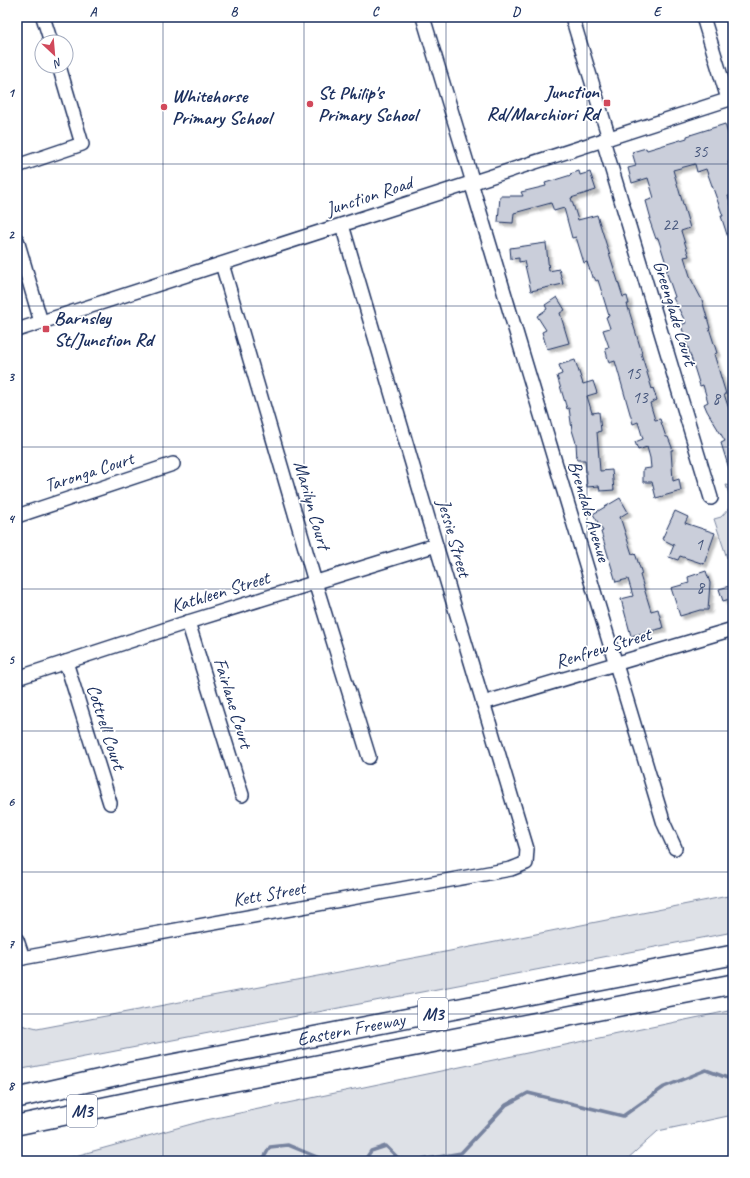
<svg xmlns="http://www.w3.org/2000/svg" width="750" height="1178" viewBox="0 0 750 1178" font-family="Caveat,sans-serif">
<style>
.green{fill:#dee1e7;stroke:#7c88a2}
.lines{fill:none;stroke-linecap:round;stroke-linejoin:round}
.stream{stroke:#77839f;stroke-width:3.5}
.building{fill:#caceda;stroke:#1b2f5e;filter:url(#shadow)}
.minor-casing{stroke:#1b2f5e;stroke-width:16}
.highway-casing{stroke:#1b2f5e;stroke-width:22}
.minor{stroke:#fff;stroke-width:13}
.highway{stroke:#fff;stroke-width:19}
.grid{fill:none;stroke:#1b2f5e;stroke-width:1;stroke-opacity:0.55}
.poi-dot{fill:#d1495b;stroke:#fff;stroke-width:1.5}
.labels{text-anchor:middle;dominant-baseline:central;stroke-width:3.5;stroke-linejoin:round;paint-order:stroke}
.number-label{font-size:17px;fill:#47577d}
.shield{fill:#fff;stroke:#5f6d8e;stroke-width:1}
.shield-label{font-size:18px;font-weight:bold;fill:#1b2f5e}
.poi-label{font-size:19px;font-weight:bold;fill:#1b2f5e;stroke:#fff;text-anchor:start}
.street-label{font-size:19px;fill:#1b2f5e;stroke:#fff}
.neatline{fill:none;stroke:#1b2f5e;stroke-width:1.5}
.grid-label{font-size:13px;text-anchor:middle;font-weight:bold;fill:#1b2f5e}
</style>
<defs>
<filter id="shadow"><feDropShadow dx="3.5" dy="3.5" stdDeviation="1" flood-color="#0004"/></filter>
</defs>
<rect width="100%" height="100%" fill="#fff"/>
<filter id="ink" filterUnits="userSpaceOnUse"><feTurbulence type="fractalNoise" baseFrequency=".025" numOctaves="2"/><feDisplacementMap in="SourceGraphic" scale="8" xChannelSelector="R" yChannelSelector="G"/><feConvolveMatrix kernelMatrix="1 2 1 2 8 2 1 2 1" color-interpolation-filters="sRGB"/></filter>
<g filter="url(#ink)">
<g class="green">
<polygon points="726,485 733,486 733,556 727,558 714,519 721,517 731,506 730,497"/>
<polygon points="733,895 733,932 17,1070 17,1024 37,1029 450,951"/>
<polygon points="733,1010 733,1115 658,1131 625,1161 57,1161 206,1120"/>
</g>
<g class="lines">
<g class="stream">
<polyline points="262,1161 270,1147 288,1145 317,1157 323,1161"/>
<polyline points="364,1161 371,1151 386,1146 399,1159 412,1161"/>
<polyline points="416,1161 461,1153 506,1105 528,1093 623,1116 664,1087 706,1070 733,1080"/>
</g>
</g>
<g class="building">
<polygon points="725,124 733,150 733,161 728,162 733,178 733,195 728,196 733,211 733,247 731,247 721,216 723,216 706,169 697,172 695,164 673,170 690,228 681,231 689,256 684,257 691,279 702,300 710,328 709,328 717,353 714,354 726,394 724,394 730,412 733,410 733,475 731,475 721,443 725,441 707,411 704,404 708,402 703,385 700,386 681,325 686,323 673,298 675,297 666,271 668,270 658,238 656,239 649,219 651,219 646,201 654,198 648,178 632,183 628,168 636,166 632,152 646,148 647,150 687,138 687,136"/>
<polygon points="579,171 580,175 590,172 596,190 571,198 578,220 597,215 623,297 627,296 629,304 627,304 642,353 641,353 652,389 653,388 657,400 650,403 655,420 660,419 666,437 668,437 673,450 671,450 673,481 679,479 681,491 656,498 652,482 643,482 643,469 651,468 650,458 647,447 638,450 635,442 643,439 638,422 633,424 615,361 609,363 605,348 609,347 603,330 610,328 606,317 609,316 598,280 596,281 594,277 592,277 587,262 584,263 576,237 572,238 564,208 554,211 551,203 514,213 513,223 498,222 500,196 523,196 521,192 546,186 545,183 571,175 570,174"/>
<polygon points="546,243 549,271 559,269 563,284 531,291 524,261 519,262 519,258 511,259 510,248"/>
<polygon points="557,297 565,310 560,313 569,343 547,349 542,332 546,330 537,316 547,309 545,305"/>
<polygon points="575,360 583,384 593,381 597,393 587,396 592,413 599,412 601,431 597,432 600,471 612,470 614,490 600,491 599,486 587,487 585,460 577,460 576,443 572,430 569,408 567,409 557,376 562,374 559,365"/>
<polygon points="620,498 628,512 620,517 632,554 635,553 642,574 640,575 651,611 658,609 663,628 631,636 621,599 633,596 628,579 616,582 601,532 603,531 593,514"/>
<polygon points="675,511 688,517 685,523 715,533 704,564 680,556 678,560 669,557 674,545 662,539"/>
<polygon points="706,571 710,583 708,610 700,610 680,616 671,588 689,583 688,577"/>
<polygon points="733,585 733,598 723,601 719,589"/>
</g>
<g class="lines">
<g class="minor-casing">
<g id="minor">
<polyline points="43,17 51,42"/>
<polyline points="423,17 471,176 473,189 664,824 675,848"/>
<polyline points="572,17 609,138"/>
<polyline points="703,17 728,99"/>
<polyline points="603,140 711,498"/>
<polyline points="17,166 82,144 59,66"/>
<polyline points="17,240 41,322"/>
<polyline points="222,264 315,582 369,757"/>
<polyline points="17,330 733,98"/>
<polyline points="17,516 173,464"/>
<polyline points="188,622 242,795"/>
<polyline points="66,662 110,803"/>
<polyline points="17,678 188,622 436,545"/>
<polyline points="483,703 733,629"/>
<polyline points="17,940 23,958"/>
<polyline points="17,959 511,869 526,863 527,849 436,545 342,225"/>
</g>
</g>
<g class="highway-casing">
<g id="highway">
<path id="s1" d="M17,1098L132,1072L733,955"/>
<polyline points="17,1125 148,1098 733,984"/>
</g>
</g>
<use href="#minor" class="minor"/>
<use href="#highway" class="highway"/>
</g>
</g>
<path class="grid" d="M163,17V1161M304,17V1161M446,17V1161M587,17V1161M17,164H733M17,306H733M17,447H733M17,589H733M17,731H733M17,872H733M17,1014H733"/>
<g class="poi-dot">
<rect x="603" y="99" width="8" height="8" rx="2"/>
<circle cx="310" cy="104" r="4"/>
<circle cx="164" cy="107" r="4"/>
<rect x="42" y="325" width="8" height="8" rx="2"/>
</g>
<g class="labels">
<g class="number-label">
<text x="700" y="151">35</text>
<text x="670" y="224">22</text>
<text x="633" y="373">15</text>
<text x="640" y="397">13</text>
<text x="716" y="398">8</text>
<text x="699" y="544">1</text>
<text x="700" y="587">8</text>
</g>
<g class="shield">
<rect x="418" y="998" width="30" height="32" rx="3"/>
<rect x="67" y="1095" width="30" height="32" rx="3"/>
</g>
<g class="shield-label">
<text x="433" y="1014">M3</text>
<text x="82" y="1111">M3</text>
</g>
<g class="poi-label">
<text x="599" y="92" text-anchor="end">Junction<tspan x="599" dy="22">Rd/Marchiori Rd</tspan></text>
<text x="318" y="93">St Philip's<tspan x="318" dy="22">Primary School</tspan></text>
<text x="172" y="96">Whitehorse<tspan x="172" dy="22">Primary School</tspan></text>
<text x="54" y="318">Barnsley<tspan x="54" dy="22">St/Junction Rd</tspan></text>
</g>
<g class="street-label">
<text transform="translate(369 196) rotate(-18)">Junction Road</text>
<text transform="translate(675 313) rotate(73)">Greenglade Court</text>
<text transform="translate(89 472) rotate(-18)">Taronga Court</text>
<text transform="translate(312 505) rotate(74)">Marilyn Court</text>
<text transform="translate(589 511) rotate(73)">Brendale Avenue</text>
<text transform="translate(454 538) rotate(74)">Jessie Street</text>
<text transform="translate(220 592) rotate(-17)">Kathleen Street</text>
<text transform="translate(603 648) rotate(-17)">Renfrew Street</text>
<text transform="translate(233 703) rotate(73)">Fairlane Court</text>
<text transform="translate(106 727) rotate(72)">Cottrell Court</text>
<text transform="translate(269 894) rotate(-10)">Kett Street</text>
<text stroke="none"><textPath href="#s1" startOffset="341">Eastern Freeway</textPath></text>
</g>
</g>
<rect width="750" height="1178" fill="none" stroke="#fff" stroke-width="44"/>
<g transform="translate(54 54) rotate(154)"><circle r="19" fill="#ffffff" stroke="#a4acbf"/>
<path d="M0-3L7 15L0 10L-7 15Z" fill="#d1495b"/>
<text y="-6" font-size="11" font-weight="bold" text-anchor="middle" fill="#1b2f5e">N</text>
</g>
<rect x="22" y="22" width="706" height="1134" class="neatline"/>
<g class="grid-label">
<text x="93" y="16">A</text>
<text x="234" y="16">B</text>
<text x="375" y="16">C</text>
<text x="516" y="16">D</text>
<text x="657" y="16">E</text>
<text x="11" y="97">1</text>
<text x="11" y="239">2</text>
<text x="11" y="381">3</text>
<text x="11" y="523">4</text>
<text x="11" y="664">5</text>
<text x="11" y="806">6</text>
<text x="11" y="948">7</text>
<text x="11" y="1090">8</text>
</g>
</svg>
